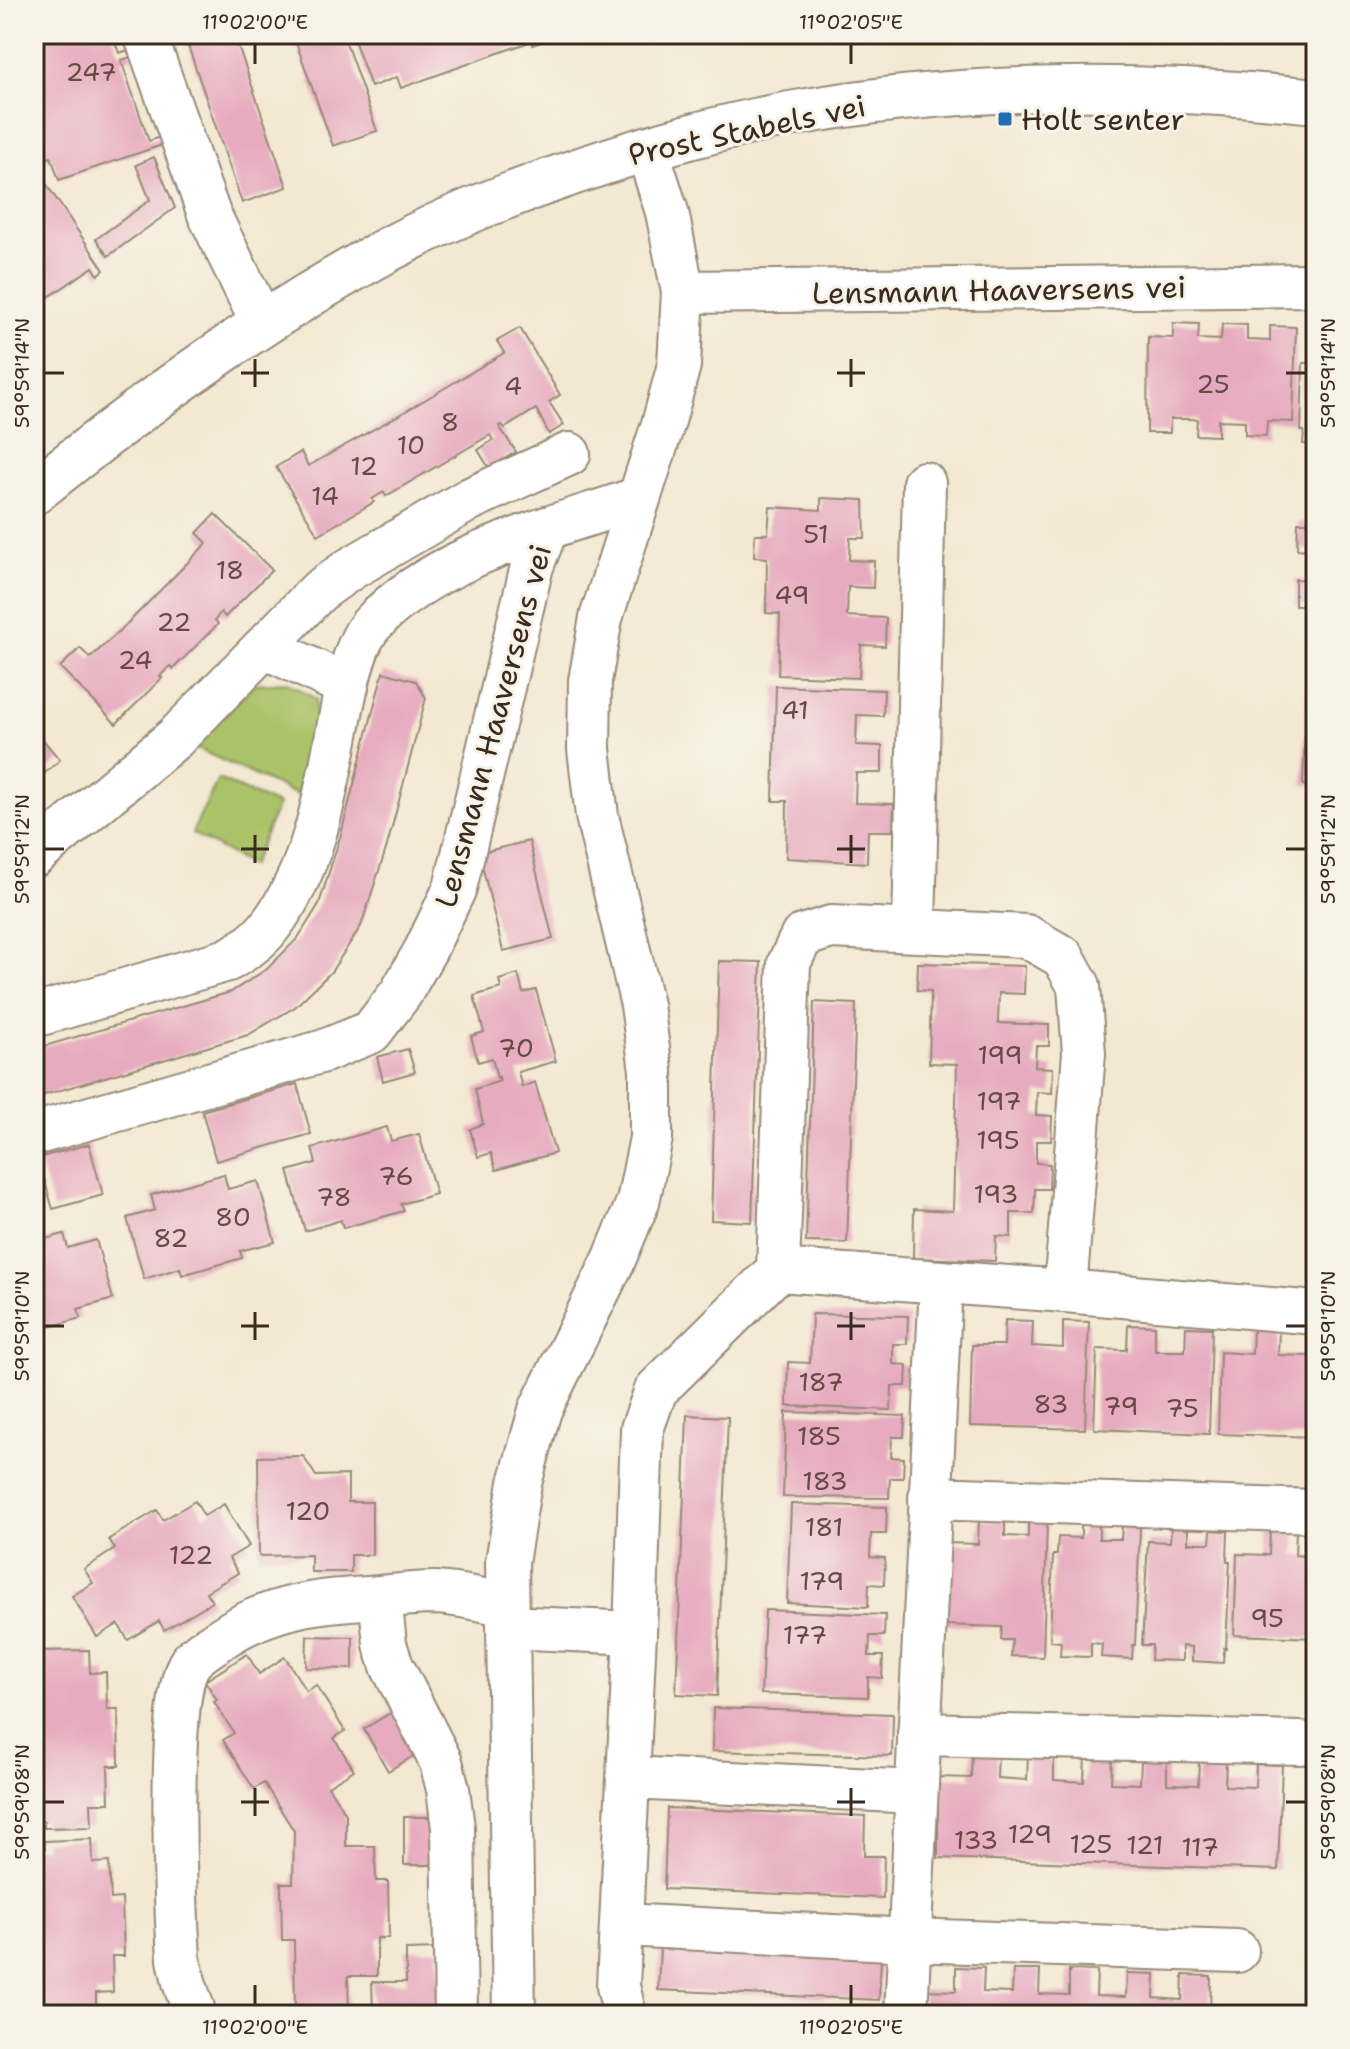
<svg xmlns="http://www.w3.org/2000/svg" width="1350" height="2049" viewBox="0 0 1350 2049" font-family="'Shantell Sans',sans-serif">
<style>
.green{fill:#aac267;stroke:#727642;stroke-width:2}
.building{fill:#e7abbf}
.lines{fill:none;stroke-linecap:round;stroke-linejoin:round}
.minor-casing{stroke:#978978;stroke-width:46}
.tertiary-casing{stroke:#978978;stroke-width:48}
.minor{stroke:#fff;stroke-width:42}
.tertiary{stroke:#fff;stroke-width:44}
.ticks{fill:none;stroke:#3b2a1e;stroke-width:3}
.poi-dot{fill:#1f6fb2;stroke:#f7f3e8;stroke-width:3}
.labels{text-anchor:middle;dominant-baseline:central;stroke-width:6;stroke-linejoin:round;paint-order:stroke}
.number-label{font-size:26px;fill:#664a46}
.poi-label{font-size:30px;fill:#3b2a1e;stroke:#f7f3e8;text-anchor:start}
.street-label{font-size:30px;fill:#3b2a1e;stroke:#f7f3e8}
.neatline{fill:none;stroke:#3b2a1e;stroke-width:3}
.ticks-label{font-size:20px;text-anchor:middle;fill:#3b2a1e}
</style>
<rect width="100%" height="100%" fill="#f7f3e8"/>
<filter id="ink" filterUnits="userSpaceOnUse"><feTurbulence type="fractalNoise" baseFrequency=".0125" numOctaves="2"/><feDisplacementMap in="SourceGraphic" scale="16" xChannelSelector="R" yChannelSelector="G"/><feConvolveMatrix kernelMatrix="1 2 1 2 8 2 1 2 1" color-interpolation-filters="sRGB"/></filter>
<filter id="wash" filterUnits="userSpaceOnUse"><feTurbulence type="fractalNoise" baseFrequency=".006" numOctaves="4" result="noise"/><feDisplacementMap in="SourceGraphic" scale="32" xChannelSelector="R" yChannelSelector="G"/><feGaussianBlur stdDeviation="1.8" result="paint"/><feColorMatrix in="noise" values="0 0 0 0 0 0 0 0 0 0 0 0 0 0 0 0 0 1.4 0 .05"/><feComposite in="paint" operator="in"/></filter>
<g filter="url(#wash)">
<rect width="100%" height="100%" fill="#f3e8d1"/>
<g class="green">
<polygon points="288,682 316,699 315,721 298,795 193,747 254,684"/>
<polygon points="218,779 278,805 251,866 192,833"/>
</g>
<g id="blocks">
<g class="building">
<polygon points="34,34 112,34 119,53 129,50 132,57 121,60 149,141 160,137 162,145 59,180 51,157 42,160 38,149 47,146 38,122 34,123"/>
<polygon points="194,34 234,34 287,187 242,203 185,37"/>
<polygon points="293,34 343,34 377,131 333,146"/>
<polygon points="352,34 562,34 533,45 532,41 401,88 397,77 371,87"/>
<polygon points="154,157 175,208 108,256 96,239 150,200 136,165"/>
<polygon points="43,179 104,270 98,275 93,267 34,307 34,185"/>
<polygon points="1173,323 1199,324 1198,339 1221,340 1222,324 1247,325 1247,340 1270,341 1270,326 1296,327 1293,422 1267,421 1266,436 1245,435 1245,421 1218,420 1218,436 1196,435 1197,419 1170,419 1170,433 1147,433 1148,337 1173,338"/>
<polygon points="520,328 560,395 549,402 564,425 549,434 536,409 505,428 502,425 499,426 516,452 489,468 478,450 493,440 490,435 386,496 384,492 372,499 374,502 318,535 276,467 301,452 308,466 406,411 504,353 497,341"/>
<polygon points="1303,363 1316,363 1316,445 1303,444 1304,431 1301,431"/>
<polygon points="821,498 864,500 865,538 850,538 849,560 874,561 873,588 848,587 847,616 886,618 885,646 861,645 859,678 778,675 780,614 766,613 767,558 754,557 755,534 768,534 770,507 821,510"/>
<polygon points="215,514 272,570 225,617 221,612 215,620 218,624 173,669 170,666 160,676 162,678 116,724 60,667 80,648 90,658 127,624 207,543 197,533"/>
<polygon points="1298,522 1316,522 1316,785 1303,785 1310,606 1295,606 1295,579 1311,580 1312,550 1297,549"/>
<polygon points="383,672 416,681 426,698 387,846 361,926 331,972 295,1007 248,1035 34,1098 34,1049 231,992 267,969 298,938 319,904 341,834"/>
<polygon points="776,686 884,690 883,716 857,715 856,745 882,746 882,773 856,773 855,803 894,804 893,831 868,831 867,863 786,858 787,801 773,801"/>
<polygon points="34,729 60,760 34,782"/>
<polygon points="529,841 553,939 503,951 479,853"/>
<polygon points="719,961 761,962 752,1222 711,1220"/>
<polygon points="918,963 1025,966 1024,994 999,993 998,1023 1049,1025 1049,1046 1036,1046 1035,1067 1053,1068 1052,1093 1037,1092 1036,1115 1052,1116 1051,1141 1036,1141 1036,1163 1050,1164 1049,1189 1035,1189 1034,1213 1011,1213 1011,1237 996,1236 995,1261 913,1258 914,1209 953,1211 957,1064 929,1063 931,991 917,990"/>
<polygon points="518,974 523,993 536,990 556,1061 518,1072 522,1087 535,1082 555,1153 496,1170 491,1153 478,1157 470,1129 483,1124 475,1089 500,1081 499,1077 497,1078 492,1058 478,1062 471,1036 484,1032 474,996 501,988 499,980"/>
<polygon points="814,1002 856,1004 847,1243 806,1242"/>
<polygon points="408,1049 415,1072 383,1081 377,1057"/>
<polygon points="297,1084 311,1134 216,1161 202,1111"/>
<polygon points="387,1127 391,1141 419,1134 436,1194 401,1204 404,1211 343,1228 341,1220 305,1231 288,1171 316,1163 312,1148"/>
<polygon points="89,1144 103,1195 53,1209 38,1158"/>
<polygon points="224,1174 228,1189 258,1181 275,1242 240,1251 242,1258 182,1275 180,1268 144,1279 127,1218 155,1210 151,1195"/>
<polygon points="64,1234 68,1248 96,1240 113,1299 78,1309 81,1318 34,1331 34,1242"/>
<polygon points="812,1314 908,1316 907,1344 893,1344 893,1364 907,1365 906,1386 892,1386 891,1410 787,1406 788,1362 810,1363"/>
<polygon points="1005,1320 1033,1321 1032,1346 1063,1348 1063,1321 1089,1322 1085,1429 970,1426 972,1345 1004,1345"/>
<polygon points="1128,1325 1155,1326 1155,1351 1185,1351 1186,1327 1212,1328 1209,1434 1094,1429 1097,1349 1127,1350"/>
<polygon points="1253,1329 1279,1330 1278,1355 1310,1356 1310,1332 1316,1332 1316,1437 1218,1434 1220,1352 1252,1354"/>
<polygon points="786,1412 905,1416 904,1437 892,1437 891,1457 904,1458 903,1478 890,1478 889,1498 783,1497"/>
<polygon points="687,1415 728,1417 717,1696 676,1694"/>
<polygon points="303,1456 316,1476 348,1475 348,1502 372,1502 372,1555 351,1555 351,1572 311,1572 311,1555 259,1556 258,1457"/>
<polygon points="195,1501 204,1516 224,1504 249,1546 229,1558 238,1573 206,1592 212,1602 164,1630 159,1621 128,1640 118,1624 97,1637 72,1596 93,1583 84,1569 115,1549 109,1539 157,1510 163,1520"/>
<polygon points="791,1504 887,1507 886,1534 871,1534 870,1557 885,1558 884,1585 869,1584 868,1607 787,1603"/>
<polygon points="979,1520 1005,1521 1005,1536 1028,1537 1028,1522 1047,1523 1043,1657 1011,1656 1012,1640 1001,1640 1002,1627 945,1625 946,1543 978,1544"/>
<polygon points="1081,1525 1099,1525 1099,1539 1121,1539 1122,1526 1140,1527 1135,1645 1133,1645 1132,1659 1101,1657 1102,1644 1091,1643 1091,1657 1060,1656 1061,1642 1050,1641 1053,1555 1057,1555 1058,1537 1081,1538"/>
<polygon points="1171,1528 1188,1529 1188,1543 1210,1543 1211,1530 1228,1531 1227,1561 1230,1561 1226,1649 1224,1648 1223,1663 1192,1661 1192,1647 1182,1646 1182,1661 1151,1660 1152,1645 1142,1645 1148,1541 1170,1542"/>
<polygon points="1270,1531 1296,1531 1295,1555 1316,1557 1316,1638 1234,1635 1237,1554 1269,1555"/>
<polygon points="765,1610 885,1615 884,1636 870,1636 869,1656 883,1656 882,1678 868,1677 868,1697 761,1694"/>
<polygon points="307,1636 353,1637 353,1669 306,1668"/>
<polygon points="89,1650 90,1673 106,1672 107,1709 118,1709 119,1766 108,1766 109,1803 91,1803 92,1827 44,1828 44,1821 34,1821 34,1674 41,1674 41,1651"/>
<polygon points="247,1654 259,1674 285,1657 306,1691 316,1685 345,1731 334,1738 354,1770 328,1786 346,1814 346,1846 375,1846 376,1881 388,1881 389,1938 377,1938 377,1976 348,1976 349,2015 295,2015 294,1940 282,1940 281,1883 293,1883 294,1831 264,1783 254,1789 223,1740 234,1733 214,1702 217,1700 205,1681"/>
<polygon points="713,1708 893,1714 892,1756 712,1751"/>
<polygon points="392,1712 417,1754 388,1771 364,1729"/>
<polygon points="972,1753 998,1754 997,1778 1027,1780 1028,1755 1054,1756 1054,1780 1084,1782 1085,1756 1112,1757 1111,1783 1140,1784 1141,1760 1167,1760 1167,1784 1198,1785 1199,1761 1226,1762 1225,1786 1255,1787 1256,1764 1282,1765 1278,1870 938,1858 938,1777 971,1778"/>
<polygon points="667,1808 865,1816 864,1856 884,1856 883,1898 664,1889"/>
<rect x="404" y="1817" width="31" height="48"/>
<polygon points="92,1839 93,1863 109,1862 111,1899 122,1898 124,1956 112,1956 113,1992 96,1993 96,2015 34,2012 34,1848 45,1848 44,1841"/>
<polygon points="660,1948 881,1958 879,2000 658,1990"/>
<polygon points="438,1949 440,2015 407,2015 407,2010 373,2011 372,1982 406,1982 406,1950"/>
<polygon points="956,1967 984,1968 983,1992 1012,1993 1013,1970 1040,1970 1039,1994 1069,1995 1069,1970 1097,1971 1096,1996 1126,1997 1127,1973 1155,1974 1154,1998 1182,2000 1183,1975 1211,1976 1210,2015 922,2015 923,1990 956,1991"/>
</g>
</g>
</g>
<g filter="url(#ink)">
<use href="#blocks" fill-opacity="0" stroke="#978978" stroke-width="2"/>
<g class="lines">
<g class="minor-casing">
<g id="minor">
<polyline points="145,34 209,214 262,323"/>
<polyline points="683,292 1316,285"/>
<polyline points="265,647 347,686"/>
<polyline points="34,856 175,738 319,591 350,569 470,499 569,454"/>
<polyline points="914,930 924,483"/>
<path d="M34,1016L228,960C243,951 259,941 270,926C318,864 328,778 343,703C348,680 356,641 372,624C435,555 553,528 639,498"/>
<polyline points="34,1134 324,1051 371,1032 401,993 426,949 455,888 532,566 547,528"/>
<polyline points="1065,1291 1316,1313"/>
<polyline points="930,1498 1316,1511"/>
<polyline points="380,1597 385,1644 392,1666 441,1762 448,1789 453,1828 456,2015"/>
<polyline points="508,1627 635,1633 642,1429 656,1390 778,1270 789,963 802,936 831,927 1026,936 1063,957 1079,986 1084,1053 1065,1291 778,1270"/>
<polyline points="919,1734 1301,1743"/>
<polyline points="629,1778 916,1792"/>
<polyline points="623,1925 910,1940 1237,1951"/>
<path d="M195,2015L184,1982L179,1959C176,1909 166,1697 190,1663C197,1653 209,1647 219,1640C270,1604 320,1601 380,1597C399,1595 417,1593 435,1593C459,1594 484,1601 507,1604"/>
<polyline points="514,2015 507,1562 520,1483 540,1410 614,1260 638,1202 651,1138 651,1070 642,1005 597,816 589,749 590,681 601,618 664,421 679,365 683,292 667,212 647,149"/>
<polyline points="625,2015 618,1986 635,1633"/>
<polyline points="906,2015 941,1282"/>
</g>
</g>
<g class="tertiary-casing">
<path id="tertiary" d="M34,492C146,402 262,317 389,249C440,222 494,200 549,181C627,153 708,129 790,114C959,83 1145,83 1316,101"/>
</g>
<use href="#minor" class="minor"/>
<use href="#tertiary" class="tertiary"/>
</g>
</g>
<path class="ticks" d="M255,44V64M851,44V64M255,359V387M851,359V387M44,373H64M241,373H269M837,373H865M1286,373H1306M255,835V863M851,835V863M44,849H64M241,849H269M837,849H865M1286,849H1306M255,1312V1340M851,1312V1340M44,1326H64M241,1326H269M837,1326H865M1286,1326H1306M255,1788V1816M851,1788V1816M44,1802H64M241,1802H269M837,1802H865M1286,1802H1306M255,1985V2005M851,1985V2005"/>
<rect class="poi-dot" x="997" y="111" width="16" height="16" rx="4"/>
<g class="labels">
<g class="number-label">
<text x="91" y="71">247</text>
<text x="1213" y="383">25</text>
<text x="513" y="385">4</text>
<text x="450" y="421">8</text>
<text x="411" y="444">10</text>
<text x="364" y="465">12</text>
<text x="325" y="495">14</text>
<text x="816" y="533">51</text>
<text x="230" y="569">18</text>
<text x="792" y="594">49</text>
<text x="174" y="621">22</text>
<text x="135" y="659">24</text>
<text x="795" y="709">41</text>
<text x="516" y="1047">70</text>
<text x="1000" y="1054">199</text>
<text x="999" y="1100">197</text>
<text x="998" y="1139">195</text>
<text x="396" y="1175">76</text>
<text x="996" y="1193">193</text>
<text x="334" y="1196">78</text>
<text x="233" y="1216">80</text>
<text x="171" y="1237">82</text>
<text x="821" y="1381">187</text>
<text x="1051" y="1403">83</text>
<text x="1121" y="1405">79</text>
<text x="1182" y="1407">75</text>
<text x="819" y="1435">185</text>
<text x="825" y="1480">183</text>
<text x="308" y="1510">120</text>
<text x="824" y="1526">181</text>
<text x="191" y="1554">122</text>
<text x="822" y="1580">179</text>
<text x="1267" y="1617">95</text>
<text x="805" y="1634">177</text>
<text x="1030" y="1833">129</text>
<text x="976" y="1839">133</text>
<text x="1091" y="1843">125</text>
<text x="1145" y="1844">121</text>
<text x="1200" y="1846">117</text>
</g>
<g class="poi-label">
<text x="1021" y="119">Holt senter</text>
</g>
<g class="street-label">
<text transform="translate(747 130) rotate(-12)">Prost Stabels vei</text>
<text transform="translate(999 290) rotate(-1)">Lensmann Haaversens vei</text>
<text transform="translate(493 726) rotate(-75)">Lensmann Haaversens vei</text>
</g>
</g>
<rect width="1350" height="2049" fill="none" stroke="#f7f3e8" stroke-width="88"/>
<rect x="44" y="44" width="1262" height="1961" class="neatline"/>
<g class="ticks-label">
<text x="255" y="29">11°02'00"E</text>
<text x="851" y="29">11°02'05"E</text>
<text transform="translate(22 373) rotate(-90)" y="7">59°59'14"N</text>
<text transform="translate(1328 373) rotate(-90)" y="7">59°59'14"N</text>
<text transform="translate(22 849) rotate(-90)" y="7">59°59'12"N</text>
<text transform="translate(1328 849) rotate(-90)" y="7">59°59'12"N</text>
<text transform="translate(22 1326) rotate(-90)" y="7">59°59'10"N</text>
<text transform="translate(1328 1326) rotate(-90)" y="7">59°59'10"N</text>
<text transform="translate(22 1802) rotate(-90)" y="7">59°59'08"N</text>
<text transform="translate(1328 1802) rotate(-90)" y="7">59°59'08"N</text>
<text x="255" y="2034">11°02'00"E</text>
<text x="851" y="2034">11°02'05"E</text>
</g>
</svg>
